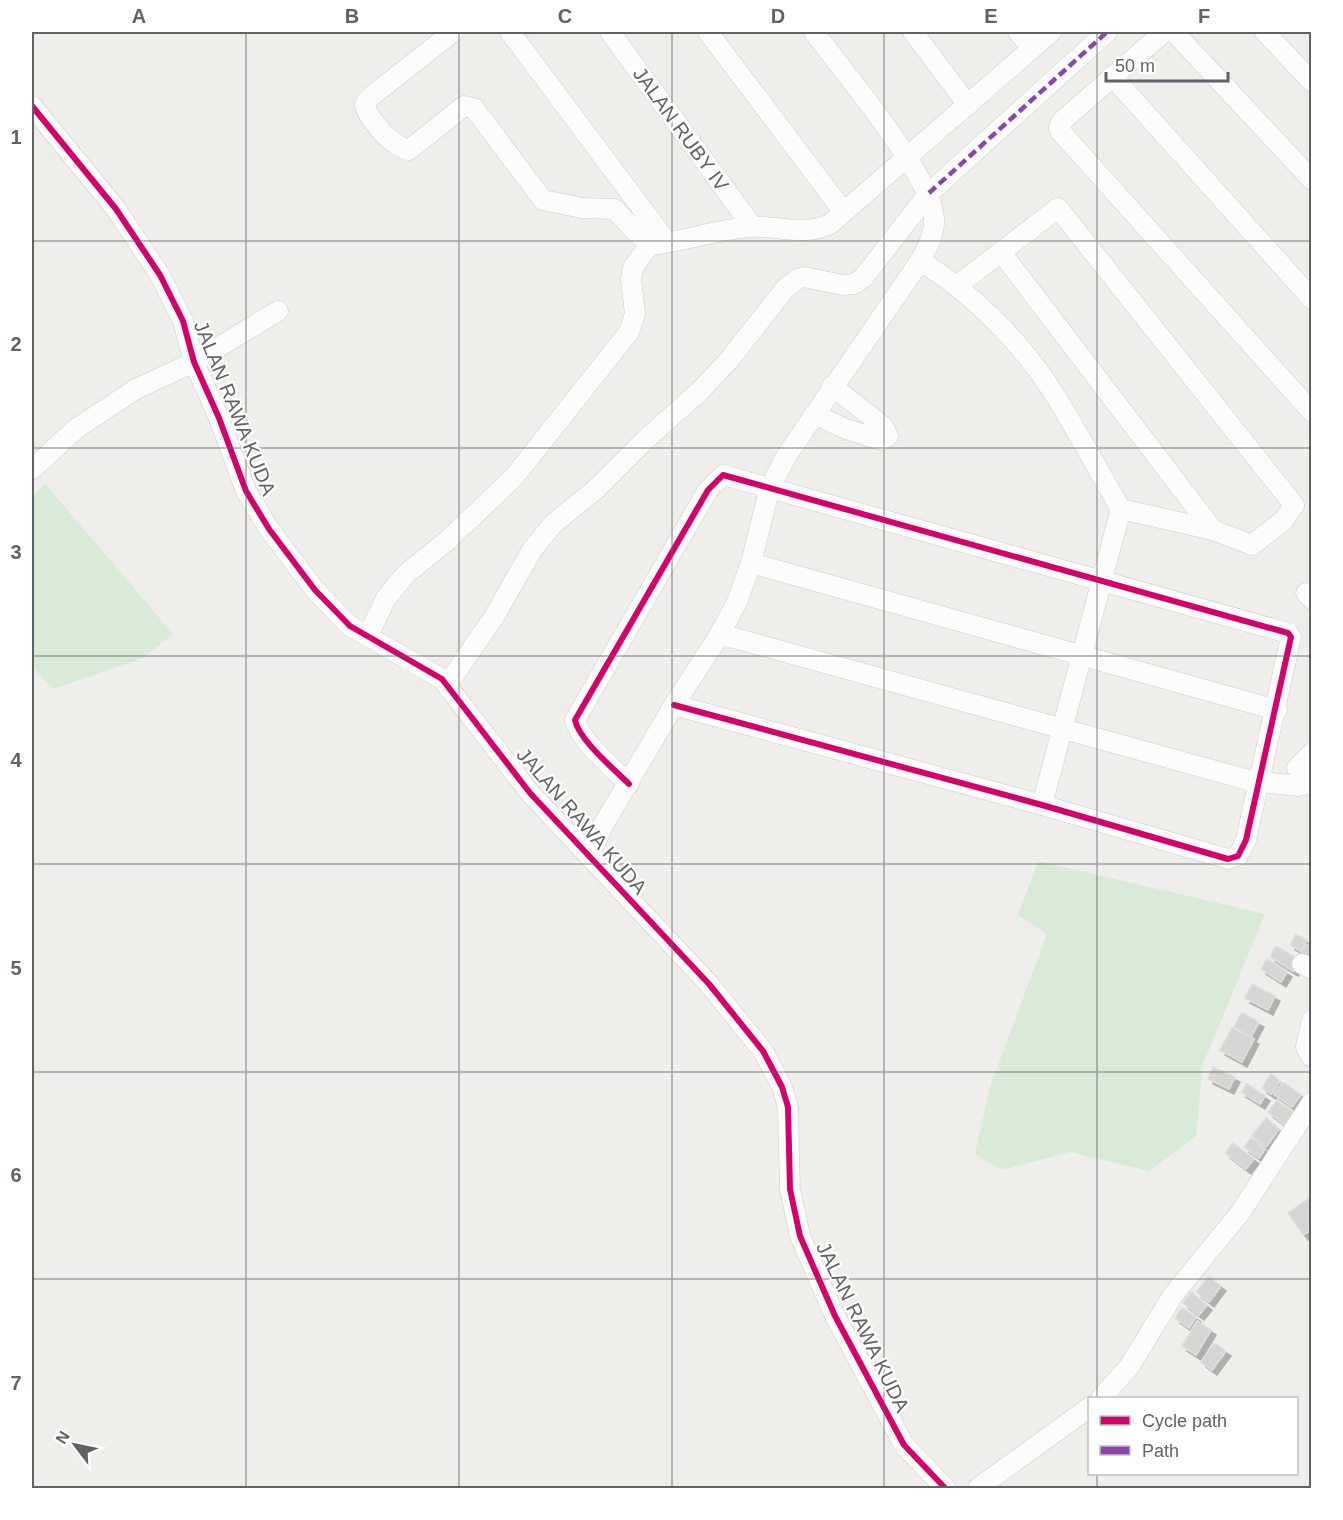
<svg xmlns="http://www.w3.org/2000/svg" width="1343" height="1520" viewBox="0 0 1343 1520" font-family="Arial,sans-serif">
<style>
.green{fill:#d8ebd6}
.building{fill:#d6d5d3;stroke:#deddd9;stroke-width:1.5;filter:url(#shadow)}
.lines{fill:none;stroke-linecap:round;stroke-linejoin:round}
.minor-casing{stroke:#cbcccc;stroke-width:21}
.minor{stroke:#fdfcfc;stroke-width:20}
.quiet{stroke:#8e44ad;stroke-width:4.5;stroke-dasharray:9 4.5;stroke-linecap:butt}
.cycleway-casing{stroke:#fff;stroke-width:10}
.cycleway{stroke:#d6006c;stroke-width:6}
.grid{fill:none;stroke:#5f6368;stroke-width:1.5;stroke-opacity:0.55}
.labels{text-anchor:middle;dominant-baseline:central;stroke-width:4.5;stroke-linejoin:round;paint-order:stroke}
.street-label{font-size:20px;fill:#5f6368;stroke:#fff}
.neatline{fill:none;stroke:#5f6368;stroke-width:2}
.grid-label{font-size:20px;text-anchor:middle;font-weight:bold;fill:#5f6368}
</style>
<defs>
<filter id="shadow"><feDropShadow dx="5" dy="5" stdDeviation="0" flood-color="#0004"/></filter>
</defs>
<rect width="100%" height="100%" fill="#efeeea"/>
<g class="green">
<polygon points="45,484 173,634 143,658 53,689 32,666 32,496"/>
<polygon points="1038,861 1265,914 1203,1064 1196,1136 1149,1171 1070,1152 1002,1170 975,1154 991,1084 1047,934 1018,915"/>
</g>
<g class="building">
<polygon points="1296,934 1306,940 1301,951 1290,945"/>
<polygon points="1306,944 1312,948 1312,958 1301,952"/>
<polygon points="1276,946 1300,960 1293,971 1270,957"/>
<polygon points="1267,959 1287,972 1281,982 1261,969"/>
<polygon points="1252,984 1275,996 1268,1010 1245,998"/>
<polygon points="1242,1013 1259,1022 1251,1037 1234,1027"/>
<polygon points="1232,1028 1254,1039 1242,1062 1220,1050"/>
<polygon points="1213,1067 1235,1077 1229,1089 1208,1079"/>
<polygon points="1271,1074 1280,1081 1271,1094 1262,1088"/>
<polygon points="1283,1082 1301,1095 1292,1107 1274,1094"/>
<polygon points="1247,1084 1265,1096 1260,1104 1241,1092"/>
<polygon points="1277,1101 1297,1115 1288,1127 1268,1112"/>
<polygon points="1266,1118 1279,1129 1266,1147 1252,1136"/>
<polygon points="1251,1138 1265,1149 1259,1158 1244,1147"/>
<polygon points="1233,1143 1254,1159 1246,1169 1225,1153"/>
<polygon points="1311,1197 1312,1229 1303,1235 1288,1213"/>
<polygon points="1209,1277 1221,1286 1209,1302 1196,1292"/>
<polygon points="1191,1292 1207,1305 1199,1315 1183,1303"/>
<polygon points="1182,1308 1196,1317 1189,1328 1175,1318"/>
<polygon points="1197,1321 1211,1330 1196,1355 1182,1346"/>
<polygon points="1214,1343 1226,1351 1212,1370 1201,1362"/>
</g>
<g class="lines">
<g class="minor-casing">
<g id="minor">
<path d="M453,32L369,98L365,104C367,119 394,148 409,150L464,106L474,108L543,200L582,208L614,209L649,245C683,242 717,229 751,227C779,225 803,237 830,224L1051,32"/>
<polyline points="510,32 667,242"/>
<polyline points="610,32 752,226"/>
<polyline points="708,32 843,211"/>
<polyline points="913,32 968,105"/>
<polyline points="1018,32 1032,48"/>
<polyline points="1164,32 1062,121 1059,127 1060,131 1312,412"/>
<polyline points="1174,32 1312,180"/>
<polyline points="1265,32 1312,82"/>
<polyline points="1112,76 1312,299"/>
<polyline points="32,106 116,209 160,275 183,321 194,362 219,418 246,491 269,529 315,590 350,626 442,679 530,793 709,984 763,1051 782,1087 788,1107 790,1189 800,1236 835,1316 904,1445 945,1488"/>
<polyline points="1001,252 1213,530"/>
<path d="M920,261C971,292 1018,339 1051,389C1076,428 1097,469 1121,509L1042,805"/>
<polyline points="958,285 1058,208 1294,505 1284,520 1252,545 1213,530 1121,509"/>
<polyline points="814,414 846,429 881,440 888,436 883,426 832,386"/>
<polyline points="32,469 77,428 136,389 194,362 278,311"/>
<polyline points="751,563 1277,710"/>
<polyline points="1306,593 1312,599"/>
<polyline points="720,634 1252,781 1299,786 1310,784"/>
<polyline points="368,636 386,598 406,574 448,540 514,477 629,332 635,314 631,279 633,268 649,245"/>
<polyline points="447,685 494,617 532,550 553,524 596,489 646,439 700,391 729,360 785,289 797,279 804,277 843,285 854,284 863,278 929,193 1107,32"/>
<polyline points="1312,753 1297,768 1312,785"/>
<path d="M629,784C614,769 579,740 575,720L708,490L723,475L1288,633L1291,637L1246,840L1238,856L1228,859L1042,805L674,705"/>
<path d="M590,855L602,827L674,705L720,634L737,602L751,563L770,487L787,455L920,261C927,248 935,234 934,218C932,176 842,70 814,32"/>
<polyline points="1302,964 1312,969"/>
<polyline points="1312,1020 1306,1047 1312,1057"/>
<polyline points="1101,1398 1129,1367 1173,1295 1240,1213 1312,1102"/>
<polyline points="978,1488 1090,1407"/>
</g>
</g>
<use href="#minor" class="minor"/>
<polyline class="quiet" points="929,193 1107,32"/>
<g class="cycleway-casing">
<g id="cycleway">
<polyline points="32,106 116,209 160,275 183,321 194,362 219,418 246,491 269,529 315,590 350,626 442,679 530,793 709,984 763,1051 782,1087 788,1107 790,1189 800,1236 835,1316 904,1445 945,1488"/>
<path d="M629,784C614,769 579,740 575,720L708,490L723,475L1288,633L1291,637L1246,840L1238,856L1228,859L1042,805L674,705"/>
</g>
</g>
<use href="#cycleway" class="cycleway"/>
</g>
<path class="grid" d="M246,32V1488M459,32V1488M672,32V1488M884,32V1488M1097,32V1398M32,241H1312M32,448H1312M32,656H1312M32,864H1312M32,1072H1312M32,1279H1312M1097,1474V1488"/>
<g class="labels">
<g class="street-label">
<text transform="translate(681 129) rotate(54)">JALAN RUBY IV</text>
<text transform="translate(235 408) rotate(68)">JALAN RAWA KUDA</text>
<text transform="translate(582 821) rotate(49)">JALAN RAWA KUDA</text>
<text transform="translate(863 1327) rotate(64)">JALAN RAWA KUDA</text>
</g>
</g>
<rect width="1343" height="1520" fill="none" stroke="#ffffff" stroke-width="66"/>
<rect x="1088" y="1397" width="210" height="78" fill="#ffffff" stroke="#bfc1c3" stroke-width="1.5"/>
<rect x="1100" y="1416" width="30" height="9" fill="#d6006c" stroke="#bfc1c3" stroke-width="1.5"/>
<text x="1142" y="1427" font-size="18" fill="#5f6368">Cycle path</text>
<rect x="1100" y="1446" width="30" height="9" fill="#8e44ad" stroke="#bfc1c3" stroke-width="1.5"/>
<text x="1142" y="1457" font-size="18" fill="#5f6368">Path</text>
<g transform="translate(75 1445) rotate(302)" stroke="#ffffff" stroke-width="4.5" paint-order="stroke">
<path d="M0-4.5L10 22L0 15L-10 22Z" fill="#5f6368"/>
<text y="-9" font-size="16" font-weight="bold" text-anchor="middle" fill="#5f6368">N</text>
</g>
<path d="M1106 72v9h122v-9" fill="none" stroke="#5f6368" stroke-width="3"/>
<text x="1115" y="72" font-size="18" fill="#5f6368" stroke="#ffffff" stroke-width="4.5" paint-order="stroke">50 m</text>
<rect x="33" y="33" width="1277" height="1454" class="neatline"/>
<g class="grid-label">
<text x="139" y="23">A</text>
<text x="352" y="23">B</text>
<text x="565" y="23">C</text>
<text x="778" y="23">D</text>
<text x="991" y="23">E</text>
<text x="1204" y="23">F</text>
<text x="16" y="144">1</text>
<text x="16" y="351">2</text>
<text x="16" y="559">3</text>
<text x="16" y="767">4</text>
<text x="16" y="975">5</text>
<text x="16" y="1182">6</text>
<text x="16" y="1390">7</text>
</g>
</svg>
